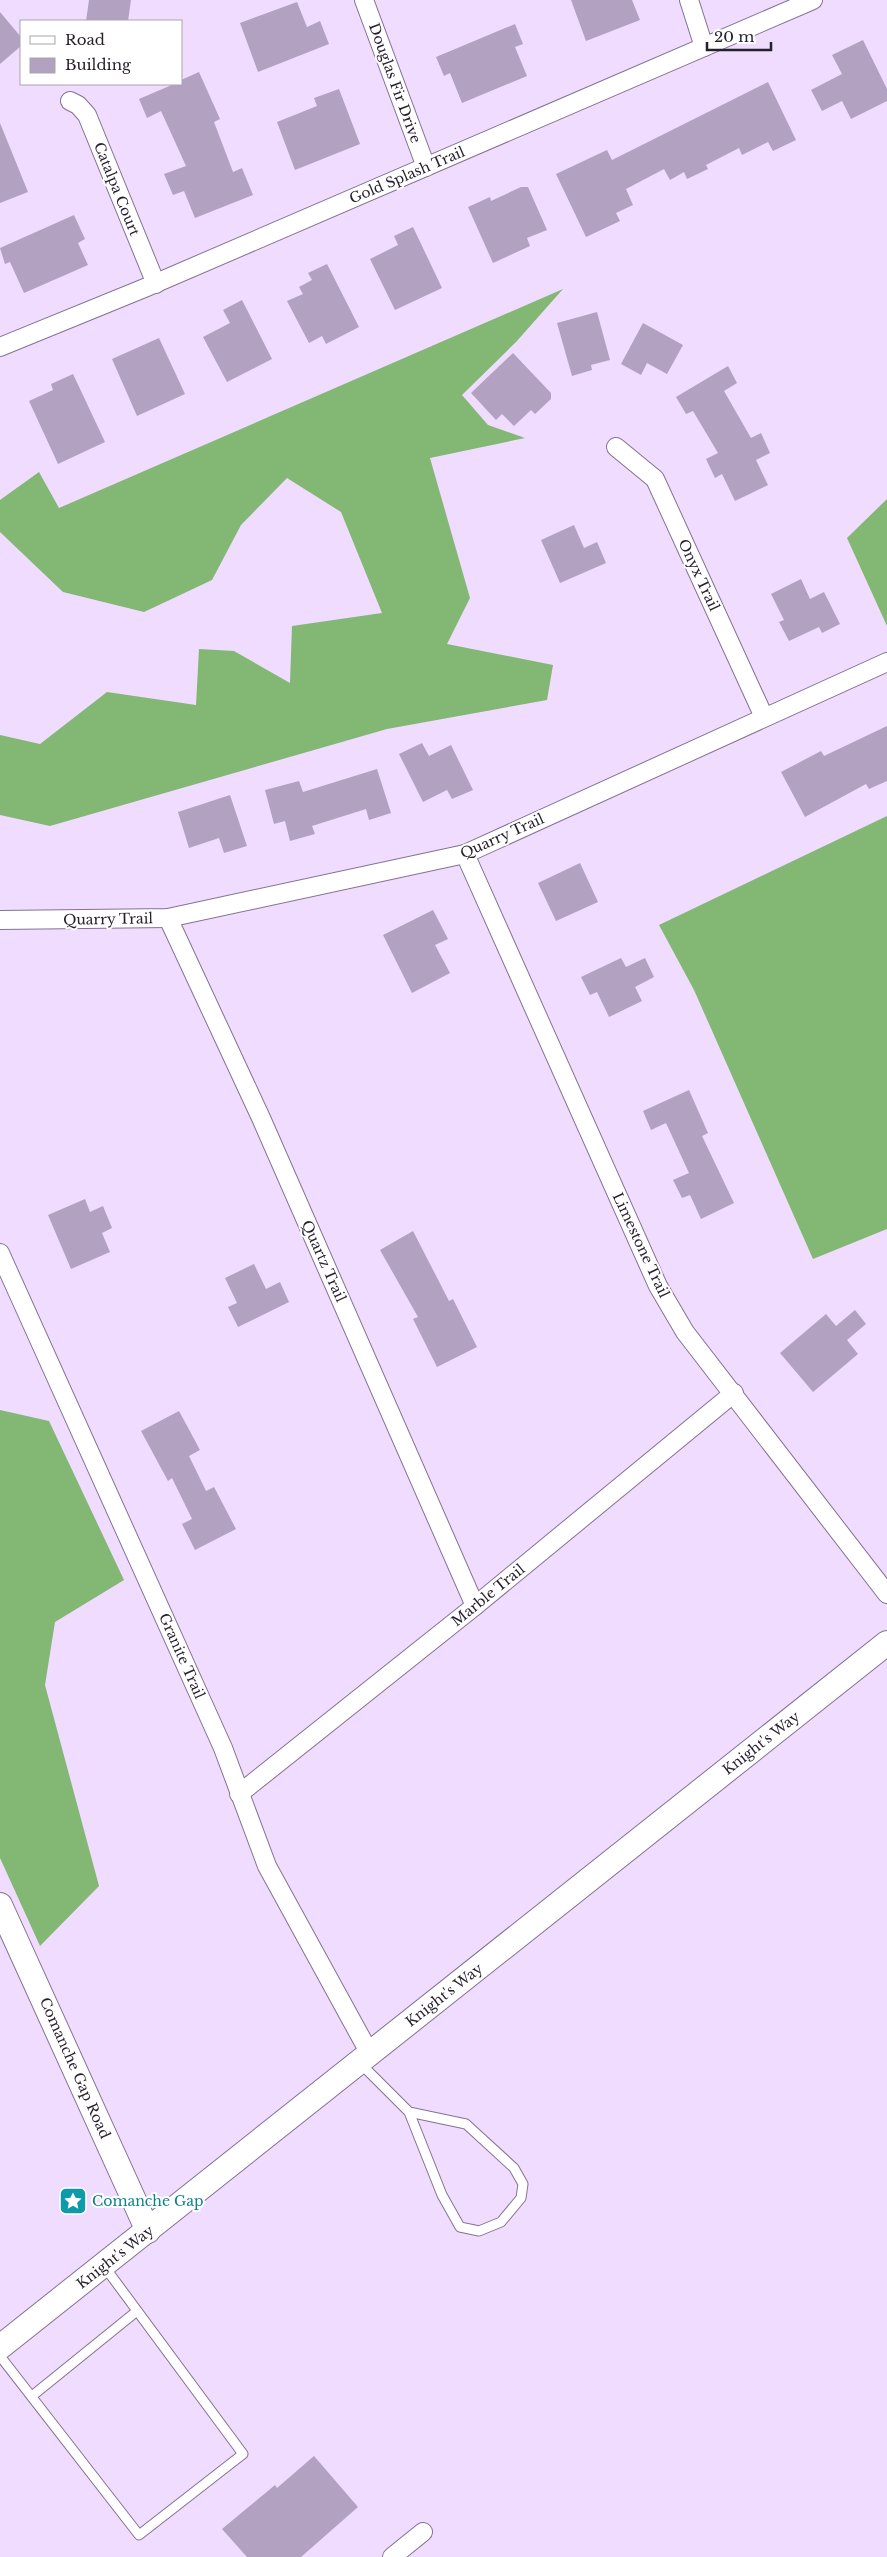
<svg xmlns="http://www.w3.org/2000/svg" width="887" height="2557" viewBox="0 0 887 2557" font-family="'Libre Baskerville',serif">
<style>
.forest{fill:#83b774}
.building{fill:#b3a1c2}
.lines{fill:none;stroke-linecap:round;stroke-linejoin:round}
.lane-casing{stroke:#837391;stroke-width:11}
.street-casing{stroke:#837391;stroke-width:20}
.secondary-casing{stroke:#837391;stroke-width:26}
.lane{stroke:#fff;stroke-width:9}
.street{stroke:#fff;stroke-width:18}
.secondary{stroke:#fff;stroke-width:24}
.labels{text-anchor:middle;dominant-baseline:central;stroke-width:4;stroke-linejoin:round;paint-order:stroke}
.street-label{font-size:14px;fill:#261f2c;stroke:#fff}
.culture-label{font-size:14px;fill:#0d838f;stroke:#fff;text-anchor:start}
</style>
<rect width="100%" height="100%" fill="#efdcfe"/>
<g class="forest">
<polygon points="563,289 516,342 462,395 488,425 525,438 430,458 470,598 447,644 553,665 547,700 387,729 50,826 0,815 0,735 40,744 107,692 196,705 199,649 234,651 290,683 292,626 382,613 341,512 287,478 241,525 212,580 144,612 63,592 0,532 0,500 39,472 59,508"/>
<polygon points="887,499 887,626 847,538"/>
<polygon points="887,816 887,1229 813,1259 694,990 659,925"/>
<polygon points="0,1410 49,1421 124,1580 55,1622 45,1685 99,1886 40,1946 0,1858"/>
</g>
<g class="building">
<polygon points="89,0 131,0 128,21 86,21"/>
<polygon points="571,0 632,0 640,20 586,41"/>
<polygon points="297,2 307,27 320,21 329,44 258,72 240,23"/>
<polygon points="0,12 21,37 21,46 0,64"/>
<polygon points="515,24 523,44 515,47 527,76 462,103 450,73 444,76 436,57"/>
<polygon points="863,40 887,89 887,101 851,119 842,101 822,111 811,90 842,74 832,55"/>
<polygon points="199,72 220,119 214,122 233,172 242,168 253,195 195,218 184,191 173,195 164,174 186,166 161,111 147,118 139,99 174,84 181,84 181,80"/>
<polygon points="768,82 796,140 773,151 768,142 742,155 739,148 706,165 708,169 687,179 684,172 670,180 664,169 626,189 633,205 616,213 620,221 586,237 556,174 607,150 612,160"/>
<polygon points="339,89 360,144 295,170 277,122 317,106 314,98"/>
<polygon points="0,123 28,192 0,203"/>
<polygon points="521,187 528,187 547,230 527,238 530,246 493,263 468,207 490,197 491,201"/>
<polygon points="74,215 85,239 78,243 88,265 24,293 10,262 5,264 0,248"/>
<polygon points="413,227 442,288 395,310 370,259 398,245 394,236"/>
<polygon points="327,264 359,327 326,344 322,336 309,343 287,301 303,294 299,287 312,280 308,273"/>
<polygon points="242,300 272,359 227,382 203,337 230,323 223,310"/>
<polygon points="597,312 610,360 591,365 592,370 572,376 557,323"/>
<polygon points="643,323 683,345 667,374 647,363 641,375 621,364"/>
<polygon points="159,338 185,394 137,416 112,359"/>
<polygon points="513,353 551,393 551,399 535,414 531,410 514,426 502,414 496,420 471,393"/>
<polygon points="728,366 737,383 724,391 751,438 761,433 770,453 756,460 768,485 735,501 722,474 715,478 706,459 718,453 693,411 686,414 676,397"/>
<polygon points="73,374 105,442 58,464 29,401 53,390 51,384"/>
<polygon points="574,525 584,548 597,542 606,563 560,583 541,540"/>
<polygon points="801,579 810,599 824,592 840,624 822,633 819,627 789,641 779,622 784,620 771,594"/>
<polygon points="887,726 887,781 869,789 866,784 805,817 781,772 821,751 824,756"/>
<polygon points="422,743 429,756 451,745 473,790 452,799 447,790 423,802 399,754"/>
<polygon points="377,769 391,813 369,820 366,809 312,826 315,834 290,841 285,821 274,824 265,790 299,781 303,792"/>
<polygon points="230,795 247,846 224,853 219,838 189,848 178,812"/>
<polygon points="580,863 598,902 556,921 538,883"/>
<polygon points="433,910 448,939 435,945 450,973 412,993 383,935"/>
<polygon points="621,958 626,967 645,958 654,977 635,987 642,1001 609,1017 597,992 590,995 581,977"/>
<polygon points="689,1090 708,1133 702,1136 734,1203 701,1219 690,1195 682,1198 673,1180 689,1173 666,1123 651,1130 643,1111"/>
<polygon points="85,1199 90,1212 103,1206 112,1228 102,1233 110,1252 71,1269 48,1215"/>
<polygon points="413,1231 449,1301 453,1299 477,1347 437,1367 413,1319 418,1317 380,1250"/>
<polygon points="254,1264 266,1289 280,1282 289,1302 238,1327 228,1307 237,1303 225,1278"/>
<polygon points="855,1310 866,1324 847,1340 858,1354 813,1392 780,1353 826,1314 836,1326"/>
<polygon points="179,1411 200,1450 189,1456 206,1491 214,1487 236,1529 195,1550 182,1524 192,1519 172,1478 168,1481 141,1431"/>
<polygon points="314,2456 358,2507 301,2557 247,2557 222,2529 275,2485 277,2488"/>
</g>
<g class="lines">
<g class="lane-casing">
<g id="lane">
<polyline points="359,2062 409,2112 442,2195 460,2227 479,2231 501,2222 521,2198 523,2184 514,2168 466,2124 409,2112"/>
<polyline points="0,2356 139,2535 243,2454 104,2266"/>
<polyline points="32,2396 137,2311"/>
</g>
</g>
<g class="street-casing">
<g id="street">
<polyline points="364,0 426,167"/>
<polyline points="689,0 704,47"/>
<polyline points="70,101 78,105 87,115 156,284"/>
<polyline points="0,347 147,287 813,0"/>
<polyline points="616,447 655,479 764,717"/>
<polyline points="465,854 658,1286 685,1332 887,1594"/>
<polyline points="168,918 261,1118 475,1606"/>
<polyline points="0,920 168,918 465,854 887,662"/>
<polyline points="0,1253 223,1748 267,1866 370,2054"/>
<polyline points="239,1794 475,1606 734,1393"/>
<polyline points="392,2557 423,2532"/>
</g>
</g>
<g class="secondary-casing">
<g id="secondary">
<polyline points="0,1905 148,2231"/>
<polyline points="0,2347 887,1643"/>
</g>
</g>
<use href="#lane" class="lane"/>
<use href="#street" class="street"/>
<use href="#secondary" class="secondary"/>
</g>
<defs>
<g id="sight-square" transform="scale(1.4375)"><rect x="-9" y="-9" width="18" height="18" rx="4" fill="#0f9aa8" stroke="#fff"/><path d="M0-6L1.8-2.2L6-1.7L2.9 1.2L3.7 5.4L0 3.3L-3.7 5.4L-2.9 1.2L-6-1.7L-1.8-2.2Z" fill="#fff"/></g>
</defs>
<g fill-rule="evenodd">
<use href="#sight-square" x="73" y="2201"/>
</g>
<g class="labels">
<g class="street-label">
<text transform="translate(395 83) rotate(70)">Douglas Fir Drive</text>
<text transform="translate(407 175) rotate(-23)">Gold Splash Trail</text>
<text transform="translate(117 189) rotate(68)">Catalpa Court</text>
<text transform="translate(699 575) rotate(65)">Onyx Trail</text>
<text transform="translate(502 836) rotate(-24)">Quarry Trail</text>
<text transform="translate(108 919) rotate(-1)">Quarry Trail</text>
<text transform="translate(641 1245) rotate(65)">Limestone Trail</text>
<text transform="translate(324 1261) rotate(66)">Quartz Trail</text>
<text transform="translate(488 1595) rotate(-39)">Marble Trail</text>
<text transform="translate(182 1656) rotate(66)">Granite Trail</text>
<text transform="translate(761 1743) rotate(-38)">Knight's Way</text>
<text transform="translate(444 1995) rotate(-38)">Knight's Way</text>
<text transform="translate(75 2068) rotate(66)">Comanche Gap Road</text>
<text transform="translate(115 2257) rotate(-38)">Knight's Way</text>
</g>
<g class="culture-label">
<text x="92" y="2201">Comanche Gap</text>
</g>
</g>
<rect x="20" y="20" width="162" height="65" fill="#ffffff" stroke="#a8a5ab"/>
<rect x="30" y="36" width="25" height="8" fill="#ffffff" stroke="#a8a5ab"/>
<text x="65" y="45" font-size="15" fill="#261f2c">Road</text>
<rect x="30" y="58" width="25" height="15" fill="#b3a1c2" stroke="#a8a5ab"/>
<text x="65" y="70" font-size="15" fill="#261f2c">Building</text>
<path d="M707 42v8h64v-8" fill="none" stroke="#261f2c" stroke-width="2.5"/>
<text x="714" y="42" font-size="15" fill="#261f2c" stroke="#ffffff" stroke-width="4" paint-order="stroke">20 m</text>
</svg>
